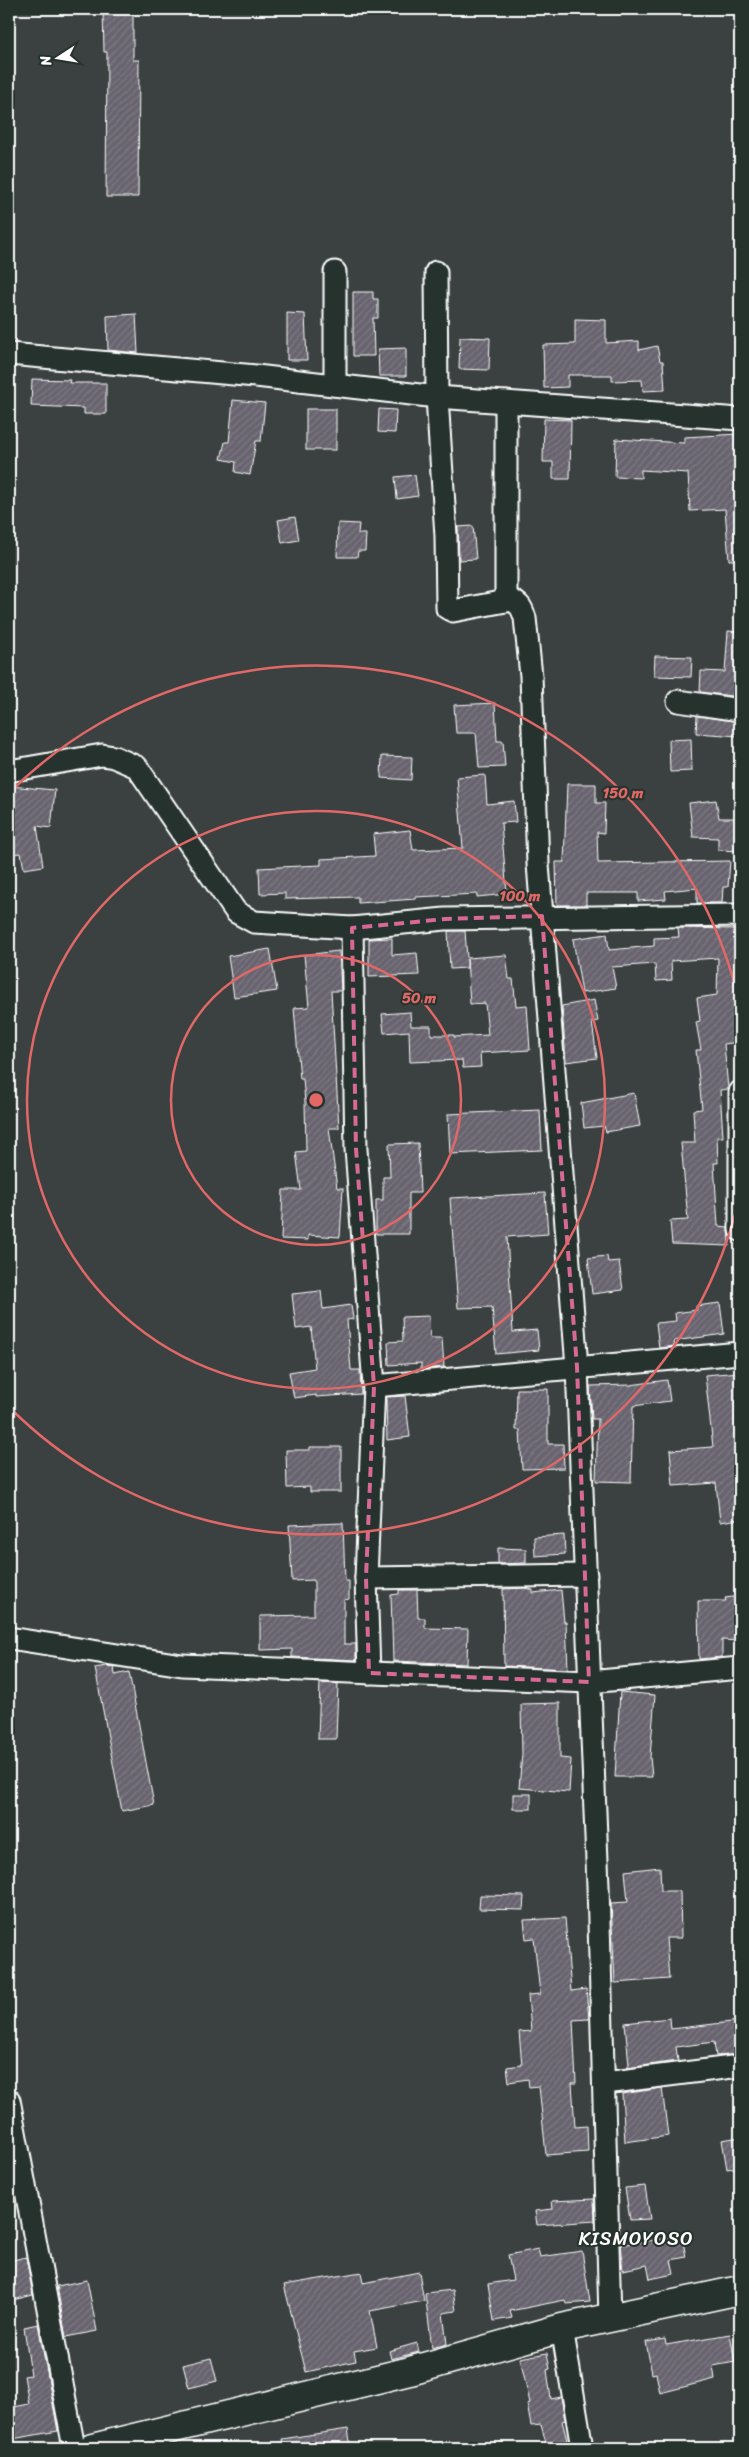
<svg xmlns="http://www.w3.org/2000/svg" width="749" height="2457" viewBox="0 0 749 2457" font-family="Sriracha,sans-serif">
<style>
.building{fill:url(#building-hatch);stroke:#fff}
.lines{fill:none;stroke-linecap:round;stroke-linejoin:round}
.minor-casing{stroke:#fff;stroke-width:25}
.tertiary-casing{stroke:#fff;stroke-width:31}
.minor{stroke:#26332d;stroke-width:21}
.tertiary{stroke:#26332d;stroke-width:28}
.marked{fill:none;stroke:#d76994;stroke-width:4;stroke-dasharray:10 6;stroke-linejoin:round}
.ring{fill:none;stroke:#e26868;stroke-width:2.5}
.labels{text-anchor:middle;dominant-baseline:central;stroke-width:4;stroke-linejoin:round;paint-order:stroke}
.quarter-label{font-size:19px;letter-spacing:1px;fill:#fff;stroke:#26332d}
.centre{fill:#e26868;stroke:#26332d;stroke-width:2.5}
.ring-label{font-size:15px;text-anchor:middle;font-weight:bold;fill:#e26868;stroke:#26332d;stroke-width:4;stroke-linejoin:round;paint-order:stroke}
</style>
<defs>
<pattern id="building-hatch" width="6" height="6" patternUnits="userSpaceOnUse" patternTransform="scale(1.25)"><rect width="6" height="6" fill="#67636e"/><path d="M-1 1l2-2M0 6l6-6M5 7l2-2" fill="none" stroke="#7e7a84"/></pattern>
</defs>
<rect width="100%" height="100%" fill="#3a4140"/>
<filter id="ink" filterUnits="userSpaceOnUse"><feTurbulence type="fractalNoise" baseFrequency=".02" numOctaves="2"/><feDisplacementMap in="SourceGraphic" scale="10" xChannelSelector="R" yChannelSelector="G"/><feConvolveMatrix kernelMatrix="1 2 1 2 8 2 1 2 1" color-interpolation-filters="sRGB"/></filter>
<g filter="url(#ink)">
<g class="building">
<polygon points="103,9 133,9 133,60 139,60 138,197 106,197 107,52 104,52"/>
<polygon points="353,292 373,292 373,299 378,299 378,318 373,318 374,356 353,356"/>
<polygon points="287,313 305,314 307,360 287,360"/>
<polygon points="136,314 138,353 108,350 107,316"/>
<polygon points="575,319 606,320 606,343 639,341 639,350 657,346 660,361 663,361 665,390 643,391 642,380 612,381 612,375 568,375 568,387 544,388 543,345 575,344"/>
<polygon points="460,337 490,338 489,370 459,369"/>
<polygon points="406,348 406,376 379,376 378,349"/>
<polygon points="32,379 70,380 69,383 106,383 106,414 84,414 84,408 31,406"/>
<polygon points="233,400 265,403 261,441 256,441 250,475 235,472 236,462 221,459 225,442 229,442"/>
<rect x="306" y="409" width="30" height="41"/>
<polygon points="379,409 396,410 395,433 378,432"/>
<polygon points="544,419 571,420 570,479 553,479 553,462 543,462"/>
<polygon points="740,434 740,560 729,560 725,509 690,511 688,473 641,470 641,478 615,477 616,439 684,443 684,437"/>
<polygon points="415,475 418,496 397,499 395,477"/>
<polygon points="295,517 299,540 282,543 278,520"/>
<polygon points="338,523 359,524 358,534 366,534 365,551 358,551 357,557 337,557"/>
<polygon points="473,526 476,559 459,560 458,527"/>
<polygon points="728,631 740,632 740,697 700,692 701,671 725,672"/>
<polygon points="655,656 692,657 691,677 654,676"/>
<polygon points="495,703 497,741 503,741 505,767 479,768 476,733 456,733 454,705"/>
<polygon points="697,716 740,722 739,736 696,733"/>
<polygon points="691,739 692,771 670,772 669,740"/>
<polygon points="382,756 412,757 411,780 381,778"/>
<polygon points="485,775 487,804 514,801 516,822 501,823 507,894 477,897 477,894 415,897 416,899 358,903 358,897 285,899 285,893 260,894 259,868 321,865 321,859 375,856 373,834 410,830 413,850 463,848 457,777"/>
<polygon points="567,784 596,784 596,803 605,803 604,833 597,832 598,863 730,861 728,887 723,887 722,903 697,903 697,888 665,891 666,899 638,901 638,893 586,893 586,905 557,905 556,862 564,862"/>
<polygon points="9,786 55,790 51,828 37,826 43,866 24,869 21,853 9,854"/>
<polygon points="716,800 719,818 740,818 740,851 718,850 718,838 693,837 689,803"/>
<polygon points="678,928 740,929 740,973 737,973 740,1011 734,1012 739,1042 724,1044 728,1089 720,1090 723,1137 717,1137 718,1163 714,1163 718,1226 728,1227 729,1246 672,1244 670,1221 688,1220 681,1143 695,1143 693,1110 702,1109 696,1050 701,1050 696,1022 700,1021 697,998 717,995 718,958 671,961 672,980 656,981 655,964 612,967 616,988 582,993 573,939 607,934 609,950 654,946 654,938 679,937"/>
<polygon points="448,931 465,931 467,958 506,955 509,979 513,979 516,1006 527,1005 530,1050 480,1053 481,1067 463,1068 462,1060 410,1062 409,1031 384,1033 382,1014 410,1012 411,1026 431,1026 431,1035 454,1035 454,1037 488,1035 485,1003 470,1004 467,959 467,968 450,969"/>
<polygon points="392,938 392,955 417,953 419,975 369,977 369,939"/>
<polygon points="270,949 277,991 234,997 228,956"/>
<polygon points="339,951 341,991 331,991 339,1128 329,1128 337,1188 343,1188 340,1237 308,1235 308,1240 281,1239 283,1190 301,1190 296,1152 306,1151 305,1102 303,1079 300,1079 294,1008 309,1007 304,955"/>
<polygon points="594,1000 598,1021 592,1022 597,1058 566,1062 562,1006"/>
<polygon points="634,1093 640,1126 606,1132 604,1126 584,1128 581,1103"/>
<polygon points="540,1110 542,1150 450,1154 448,1114"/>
<polygon points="418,1143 420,1193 409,1193 409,1234 376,1234 376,1200 383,1200 383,1177 390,1177 389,1144"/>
<polygon points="545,1193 548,1234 507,1237 513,1332 537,1330 539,1350 496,1354 492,1307 458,1308 450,1198"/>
<polygon points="607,1256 608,1262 619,1261 623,1290 592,1294 588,1258"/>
<polygon points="321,1291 323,1309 351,1305 353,1319 347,1320 351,1370 360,1370 361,1394 316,1397 316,1395 294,1398 289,1372 315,1368 311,1327 296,1329 292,1294"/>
<polygon points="720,1303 724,1334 674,1341 675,1346 659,1348 656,1323 676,1321 675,1313 697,1310 696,1306"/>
<polygon points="429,1316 430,1338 442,1338 444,1367 421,1369 421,1363 389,1365 388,1342 403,1341 402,1317"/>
<polygon points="740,1372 740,1519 720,1522 716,1483 673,1486 670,1450 713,1447 705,1375"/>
<polygon points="667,1380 670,1401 633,1406 631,1482 596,1481 598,1419 592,1419 590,1386 630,1385"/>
<polygon points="517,1389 548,1389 548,1444 563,1444 564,1468 522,1469 520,1430 516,1430"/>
<polygon points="405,1396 410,1437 387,1440 386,1397"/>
<polygon points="310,1447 341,1447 341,1492 310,1492 310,1487 287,1488 286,1450 310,1450"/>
<polygon points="343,1523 345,1581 349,1581 349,1599 344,1600 344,1644 356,1644 356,1660 292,1657 292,1649 260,1650 260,1616 314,1615 314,1580 292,1581 289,1525"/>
<polygon points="564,1535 565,1554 535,1556 534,1537"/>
<polygon points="498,1548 526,1549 526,1563 498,1564"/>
<polygon points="526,1588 533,1590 533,1593 561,1590 564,1622 566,1622 568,1669 504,1666 503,1589"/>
<polygon points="399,1590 417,1590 418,1618 425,1618 425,1628 468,1629 467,1664 393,1661 391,1595 399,1594"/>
<polygon points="740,1596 740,1641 722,1640 722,1657 699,1659 698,1601 726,1601 725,1598"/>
<polygon points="106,1666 114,1667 115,1675 129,1672 154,1805 122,1811 95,1668"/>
<polygon points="320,1683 338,1684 336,1739 318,1739"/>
<polygon points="620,1692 655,1695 650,1757 652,1777 615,1777"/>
<polygon points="560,1703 560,1758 571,1759 569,1792 519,1788 522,1754 521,1704"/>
<rect x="513" y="1794" width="18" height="15"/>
<polygon points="660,1867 661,1891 680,1891 681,1938 666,1938 669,1979 615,1983 611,1903 628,1902 625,1871"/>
<polygon points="480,1895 524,1896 523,1910 479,1909"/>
<polygon points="565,1918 571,1991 586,1989 589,2019 573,2020 576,2083 572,2083 575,2127 587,2126 588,2152 546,2155 539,2086 529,2087 528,2079 509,2082 507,2067 522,2065 519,2032 531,2031 528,1995 540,1994 534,1938 526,1939 524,1920"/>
<polygon points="670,2018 671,2029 740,2021 740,2054 716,2056 714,2042 676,2047 678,2061 627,2068 629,2065 625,2023"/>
<polygon points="662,2088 668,2136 625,2142 622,2094"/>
<polygon points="740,2137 740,2167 727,2169 722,2140"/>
<polygon points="645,2186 650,2219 630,2220 625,2188"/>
<polygon points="594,2199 595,2221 537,2225 535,2211 553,2209 552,2201"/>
<polygon points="682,2236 686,2257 671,2260 674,2274 650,2279 647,2265 623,2270 620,2245"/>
<polygon points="538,2249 540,2257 582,2251 590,2302 566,2304 565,2300 510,2311 512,2318 494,2321 488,2284 513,2280 508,2255"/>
<polygon points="26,2257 33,2295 9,2301 9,2261"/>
<polygon points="361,2272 363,2283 419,2272 424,2301 370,2311 377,2347 354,2351 356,2361 306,2372 284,2285"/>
<polygon points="87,2280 97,2331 66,2337 57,2286"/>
<polygon points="453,2290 456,2311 443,2313 447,2344 432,2348 425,2293"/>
<polygon points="38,2324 58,2431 12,2439 9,2408 29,2404 24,2376 31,2375 24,2327"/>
<polygon points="730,2334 735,2362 713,2366 715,2379 660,2393 656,2373 652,2374 646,2342 665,2339 666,2345"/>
<polygon points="417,2343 419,2352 391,2359 389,2351"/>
<polygon points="547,2353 550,2369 547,2370 551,2399 561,2397 565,2420 562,2421 567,2440 547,2446 541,2425 531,2426 527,2404 530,2403 520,2358"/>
<polygon points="211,2358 217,2381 189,2388 183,2365"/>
<polygon points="348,2429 351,2448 283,2448 282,2439"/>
</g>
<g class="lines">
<g class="minor-casing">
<g id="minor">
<path d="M436,272L437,397L446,536L447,608L453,611L511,600C520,604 522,608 525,618L531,676L538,864L577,1367L598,1886L610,2318"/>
<polyline points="9,354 256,376 437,397 740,419"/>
<polyline points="335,385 335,272"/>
<polyline points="506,601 506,402"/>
<polyline points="678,701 740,710"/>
<polyline points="9,771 102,755 114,757 137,767 236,912 254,922 352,928 445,919 740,915"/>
<polyline points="352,928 356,1149 374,1386 366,1578 369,1673"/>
<polyline points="740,1092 740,1230"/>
<polyline points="374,1386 740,1353"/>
<polyline points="366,1578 586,1575"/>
<polyline points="9,1638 182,1665 589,1682 740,1668"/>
<polyline points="605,2083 740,2066"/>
<polyline points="9,2100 74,2448"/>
<polyline points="562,2328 582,2448"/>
</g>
</g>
<g class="tertiary-casing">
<polyline id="tertiary" points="92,2448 410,2371 562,2328 740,2290"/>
</g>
<use href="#minor" class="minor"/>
<use href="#tertiary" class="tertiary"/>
</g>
</g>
<path class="marked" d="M542,916L577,1367L589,1682L369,1673L366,1578L374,1386L356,1149L352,928L445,919Z"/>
<g class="ring">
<circle cx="316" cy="1100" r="145"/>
<circle cx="316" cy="1100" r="289"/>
<path d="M740 1194A434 434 0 0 1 9 1407M9 793A434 434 0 0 1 740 1006"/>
</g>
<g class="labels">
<g class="quarter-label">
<text x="636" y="2238">KISMOYOSO</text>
</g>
</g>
<circle cx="316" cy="1100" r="8" class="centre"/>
<g class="ring-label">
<text x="623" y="798">150 m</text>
<text x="520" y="901">100 m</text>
<text x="419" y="1003">50 m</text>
</g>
<rect width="749" height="2457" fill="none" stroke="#26332d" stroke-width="30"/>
<rect x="15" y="15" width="719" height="2427" fill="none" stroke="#fff" stroke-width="2" filter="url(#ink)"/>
<g transform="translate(58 58) rotate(258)" stroke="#26332d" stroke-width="4" paint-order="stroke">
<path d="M0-4L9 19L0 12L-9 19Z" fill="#ffffff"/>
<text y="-8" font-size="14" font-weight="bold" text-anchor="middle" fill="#ffffff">N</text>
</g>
</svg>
